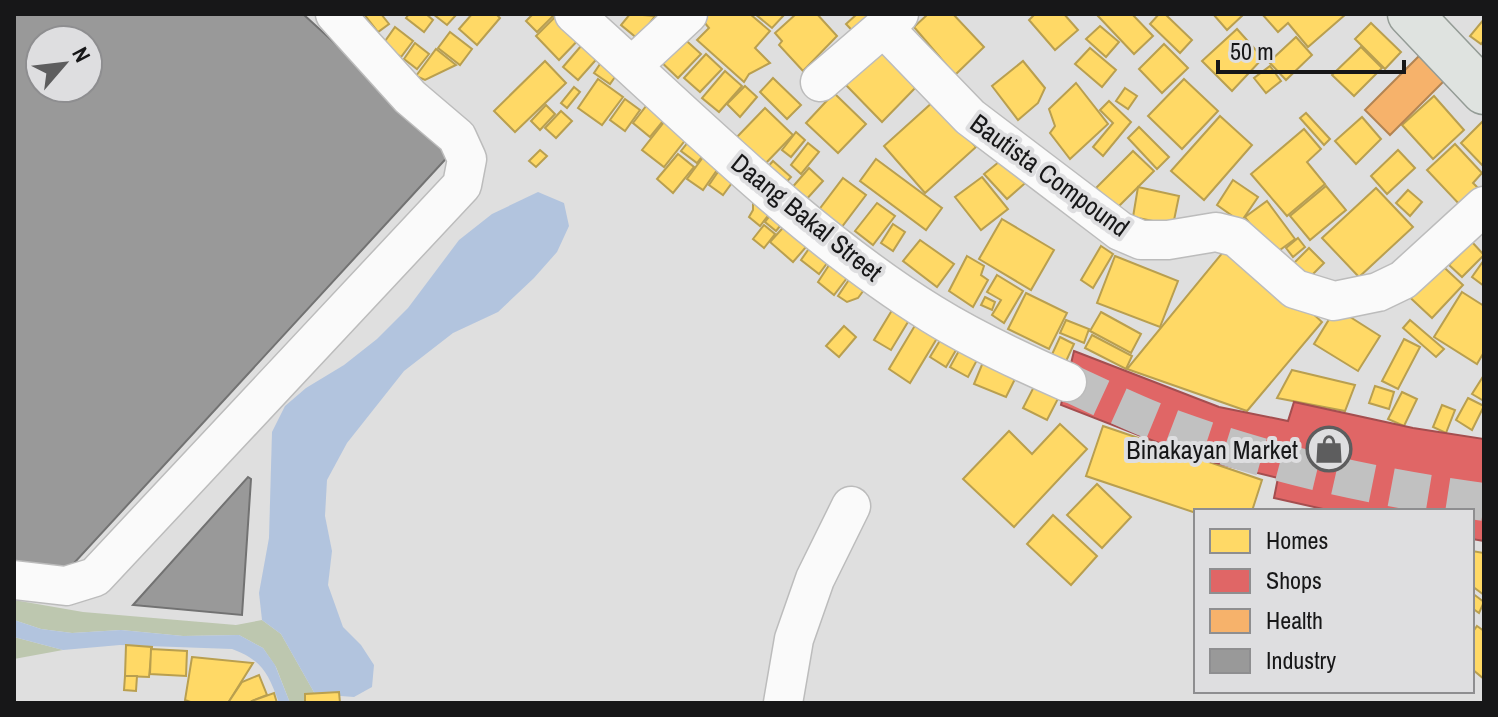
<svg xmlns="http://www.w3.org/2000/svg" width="1498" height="717" viewBox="0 0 1498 717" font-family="'Archivo Narrow',sans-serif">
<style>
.forest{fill:#bdc7af}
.water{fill:#b2c4de}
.homes{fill:#ffd966;stroke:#b99f4f;stroke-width:2}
.shops{fill:#e06666;stroke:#a44e4f;stroke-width:2}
.health{fill:#f6b26b;stroke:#b38452;stroke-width:2}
.industry{fill:#999;stroke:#727272;stroke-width:2;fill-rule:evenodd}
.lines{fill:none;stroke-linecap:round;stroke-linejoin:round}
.minor-tunnel{stroke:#c1c1c1;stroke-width:38;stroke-dasharray:38 19;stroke-linecap:butt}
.minor-casing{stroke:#bcbcbc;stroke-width:41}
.major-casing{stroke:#949c96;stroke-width:47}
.minor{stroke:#fafafa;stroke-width:38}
.major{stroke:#dfe3e0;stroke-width:44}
.labels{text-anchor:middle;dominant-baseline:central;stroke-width:8;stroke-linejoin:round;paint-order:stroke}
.street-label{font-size:26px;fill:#171718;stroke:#dedee0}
.poi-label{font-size:26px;fill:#171718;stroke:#dedee0;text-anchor:end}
</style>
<rect width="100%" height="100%" fill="#dfdfdf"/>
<g class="forest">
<polygon points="14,600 83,612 236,625 262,620 281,634 315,694 312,703 290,703 276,667 263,648 239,635 183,636 121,630 72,633 41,629 14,620"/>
<polygon points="14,637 63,650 14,659"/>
</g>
<g class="water">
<polygon points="538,192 564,203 569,226 557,252 534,278 498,312 453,333 404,371 347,443 327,480 325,516 332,551 328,585 343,627 361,645 374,665 372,687 354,697 315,694 281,634 262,620 259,593 269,538 272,432 285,406 306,388 344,365 377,339 408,308 459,240 492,214"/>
<path d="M14,620L41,629L72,633L121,630L183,636L239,635L263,648L275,665L290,703H279C268,673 262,660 232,649L120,645L63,650L14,637Z"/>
</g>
<g class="homes">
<polygon points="364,14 381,14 389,24 378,32"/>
<polygon points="409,14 426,14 433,20 424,32 406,18"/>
<polygon points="433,14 457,14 447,25"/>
<polygon points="472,14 496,14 500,18 477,45 459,29"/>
<polygon points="533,14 555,14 537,32 526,21"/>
<polygon points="558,14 584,34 559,60 536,36"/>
<polygon points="630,14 655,16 638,39 621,25"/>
<polygon points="703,14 750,14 770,31 755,48 770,63 749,74 744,82 697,40 709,28 700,17"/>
<polygon points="755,14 785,14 772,28"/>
<polygon points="796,14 817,14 837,36 803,71 779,45 782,41 775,33"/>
<polygon points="857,14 891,14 862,41 846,24"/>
<polygon points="928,14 953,14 984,47 955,75 914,27"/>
<polygon points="1035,14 1064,14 1078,30 1055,50 1029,20"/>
<polygon points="1098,14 1132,14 1153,36 1134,54 1097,15"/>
<polygon points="1159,14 1165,14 1192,40 1180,53 1150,24"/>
<polygon points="1213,14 1244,14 1227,30"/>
<polygon points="1262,14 1346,14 1308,47 1288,23 1278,32"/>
<polygon points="1484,19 1484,40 1481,44 1470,36"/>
<polygon points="1371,23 1401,52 1385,69 1355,39"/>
<polygon points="1100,26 1119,42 1106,57 1086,39"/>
<polygon points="395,27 413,41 401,57 383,44"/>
<polygon points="1237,29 1263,58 1232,91 1202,61"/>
<polygon points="450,32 472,49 460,65 438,48"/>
<polygon points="679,34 701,54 678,78 656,57"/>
<polygon points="1296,37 1312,55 1286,80 1269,62"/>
<polygon points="587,39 602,53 578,80 563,67"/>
<polygon points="415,43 429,54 417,69 404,59"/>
<polygon points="1164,44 1188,68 1162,93 1139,69"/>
<polygon points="1361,47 1382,68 1354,96 1332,75"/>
<polygon points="1090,48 1116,70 1102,87 1075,64"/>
<polygon points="436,49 456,65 425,80 416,76"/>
<polygon points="884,49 919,84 882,122 844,83"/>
<polygon points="608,52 624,64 610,84 594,73"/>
<polygon points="706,54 722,69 700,92 684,78"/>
<polygon points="545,61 566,83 515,132 494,111"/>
<polygon points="1023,61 1045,88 1038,103 1018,120 992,86"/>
<polygon points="1270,66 1281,81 1266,93 1254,78"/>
<polygon points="725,71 742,86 719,112 702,98"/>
<polygon points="773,78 801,105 787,119 760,92"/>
<polygon points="598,79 623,97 602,125 578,108"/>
<polygon points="1184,79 1218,111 1182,149 1148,116"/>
<polygon points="1076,83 1108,124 1070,159 1050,133 1055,126 1049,109"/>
<polygon points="745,86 757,97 740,117 727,104"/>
<polygon points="574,87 580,92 567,108 561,103"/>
<polygon points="1125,88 1137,96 1128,109 1116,101"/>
<polygon points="834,93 866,124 838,153 806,123"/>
<polygon points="1434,96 1464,130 1433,159 1402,125"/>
<polygon points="625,99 640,110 625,131 610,120"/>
<polygon points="650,101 668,115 650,137 633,123"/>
<polygon points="934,101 976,147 925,193 884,146"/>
<polygon points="1109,101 1131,122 1103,156 1093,147 1113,123 1100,110"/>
<polygon points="546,105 555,114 540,130 531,121"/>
<polygon points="765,108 793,135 764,165 736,138"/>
<polygon points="561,111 572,121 556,138 545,128"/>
<polygon points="672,112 694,129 664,167 642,150"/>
<polygon points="1306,113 1330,139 1324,145 1300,118"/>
<polygon points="1220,116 1252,145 1204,200 1171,171"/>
<polygon points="1362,117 1381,139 1356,164 1335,141"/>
<polygon points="1484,120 1484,167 1461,143"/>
<polygon points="1139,127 1169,157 1157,169 1128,138"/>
<polygon points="1304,129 1321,149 1307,162 1325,184 1287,216 1251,174"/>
<polygon points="696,132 711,145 697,163 681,151"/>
<polygon points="796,132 805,140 791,157 782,150"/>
<polygon points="808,143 819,152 801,174 791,165"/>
<polygon points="1455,144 1482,173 1473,183 1480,190 1460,205 1427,170"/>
<polygon points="709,149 724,160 703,190 687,179"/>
<polygon points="540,150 547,156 536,167 529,161"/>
<polygon points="1398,150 1415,168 1387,194 1371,176"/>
<polygon points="1133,151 1154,171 1117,208 1096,188"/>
<polygon points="1010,153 1031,178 1007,199 984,174"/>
<polygon points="678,154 694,167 673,193 657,179"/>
<polygon points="876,159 942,208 926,230 860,181"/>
<polygon points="773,161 791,177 784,185 765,170"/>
<polygon points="722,166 737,176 723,195 709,185"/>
<polygon points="809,168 823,181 804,202 790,190"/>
<polygon points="982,177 1008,209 981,230 955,197"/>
<polygon points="843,178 866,195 841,228 818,211"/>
<polygon points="1233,180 1258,197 1241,222 1217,205"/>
<polygon points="1326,186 1346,210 1310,240 1290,216"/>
<polygon points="1138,187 1179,196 1173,225 1133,217"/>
<polygon points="1376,188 1413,227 1359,277 1322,238"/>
<polygon points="1408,190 1422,202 1410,216 1396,203"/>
<polygon points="1267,201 1295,239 1273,255 1245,217"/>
<polygon points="753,202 774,208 760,226 749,217 753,210"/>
<polygon points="877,203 895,216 873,245 855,231"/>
<polygon points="778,205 789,215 776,231 765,222"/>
<polygon points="1002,219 1054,250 1031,290 979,259"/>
<polygon points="790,220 812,240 793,262 770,242"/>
<polygon points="893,224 905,232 893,251 881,243"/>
<polygon points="764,225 775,234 764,248 753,239"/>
<polygon points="1298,238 1305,247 1293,257 1286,248"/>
<polygon points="815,240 833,255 819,274 801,260"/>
<polygon points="920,240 954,264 937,287 903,261"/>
<polygon points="1233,240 1322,322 1247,411 1127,369"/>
<polygon points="1472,242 1484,255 1462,277 1449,265"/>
<polygon points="1101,246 1113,254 1093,288 1081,280"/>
<polygon points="1309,248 1324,263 1301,286 1286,271"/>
<polygon points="835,256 853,270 834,295 818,282"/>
<polygon points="967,256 984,266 981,275 988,280 973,307 949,291"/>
<polygon points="1115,256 1178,281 1160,327 1097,303"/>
<polygon points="1434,258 1463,285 1432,318 1403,291"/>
<polygon points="1484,260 1484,286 1472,277"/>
<polygon points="857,268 872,279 858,298 847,302 838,296"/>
<polygon points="997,275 1023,291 1004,323 992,315 1001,300 987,292"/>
<polygon points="1462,292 1484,306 1484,352 1477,364 1434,337"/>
<polygon points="1026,293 1067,313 1049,349 1008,329"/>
<polygon points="900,297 917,307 891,350 874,340"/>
<polygon points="985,297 995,302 992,310 981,305"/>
<polygon points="1336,308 1380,336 1358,371 1314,344"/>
<polygon points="923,312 945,325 910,383 889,369"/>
<polygon points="1101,312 1141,334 1131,353 1090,331"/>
<polygon points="1066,320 1089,329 1084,343 1060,333"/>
<polygon points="1410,320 1444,349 1436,357 1403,328"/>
<polygon points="950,324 966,333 946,367 930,357"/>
<polygon points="844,326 856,337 839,357 826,346"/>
<polygon points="1092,335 1132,356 1126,369 1085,348"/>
<polygon points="967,336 985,345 968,377 950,367"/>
<polygon points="1060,337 1074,344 1062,370 1048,363"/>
<polygon points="1404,339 1420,347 1398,389 1382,381"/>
<polygon points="986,355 1021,367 1006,397 974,384"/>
<polygon points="1292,370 1355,385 1345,411 1277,398"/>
<polygon points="1040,375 1064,387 1047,420 1023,408"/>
<polygon points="1484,375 1484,401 1472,394"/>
<polygon points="1375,386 1394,392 1389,409 1369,403"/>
<polygon points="1402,392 1417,399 1404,426 1388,419"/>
<polygon points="1468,398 1484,406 1472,430 1456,420"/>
<polygon points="1442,405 1455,410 1446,433 1433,427"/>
<polygon points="1060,424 1087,449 1014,527 963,479 1009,431 1032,454"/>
<polygon points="1103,426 1262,480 1252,511 1196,513 1086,476"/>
<polygon points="1097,484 1131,517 1102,548 1067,515"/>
<polygon points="1053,515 1097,556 1071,585 1027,544"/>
<polygon points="1472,551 1484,553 1484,595 1472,586"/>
<polygon points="1472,593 1484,602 1479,613 1472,608"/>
<polygon points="1477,626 1484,631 1484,679 1472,669 1472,633"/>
<polygon points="126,645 152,647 149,677 125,676"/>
<polygon points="151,649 187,651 186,676 150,674"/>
<polygon points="192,657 253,663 228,703 193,703 185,700"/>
<polygon points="259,675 267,695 252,701 253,703 228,703 242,682"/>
<polygon points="125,676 137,676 136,691 124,690"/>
<polygon points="339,692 340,703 305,703 305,694"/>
<polygon points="274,693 277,703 253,703 252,701"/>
</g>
<polygon class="shops" points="1074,351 1219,407 1288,421 1294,402 1413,428 1484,439 1484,541 1472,539 1472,511 1332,511 1274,498 1278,478 1200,459 1061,405"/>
<polygon class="health" points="1419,56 1444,81 1390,135 1365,110"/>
<g class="industry">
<path d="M14,14H303L453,151L64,574L14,568ZM40,40H88V88H40Z"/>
<polygon points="248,477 251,479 242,615 133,605"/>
</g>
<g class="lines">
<path class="minor-tunnel" d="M1067,382C1102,398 1137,415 1174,429C1274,465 1378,488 1484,502"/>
<g class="minor-casing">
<g id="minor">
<path d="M574,14C687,115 803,234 932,314C974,340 1021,362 1067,382"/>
<polyline points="884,28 970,117 1120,231 1141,240 1168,240 1216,232 1236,237 1295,289 1334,301 1378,292 1403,280 1484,206"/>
<polyline points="632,66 688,14"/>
<polyline points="820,82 899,14"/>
<polyline points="14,580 66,586 95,577 462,185 467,159 457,137 410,97 335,14"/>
<polyline points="783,703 794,639 815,579 851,506"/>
</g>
</g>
<g class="major-casing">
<polyline id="major" points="1410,14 1484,92"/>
</g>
<use href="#minor" class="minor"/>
<use href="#major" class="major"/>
</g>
<defs>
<g id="shop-ring" transform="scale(2.3)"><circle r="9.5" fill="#dedee0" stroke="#5d5d5e" stroke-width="1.5"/><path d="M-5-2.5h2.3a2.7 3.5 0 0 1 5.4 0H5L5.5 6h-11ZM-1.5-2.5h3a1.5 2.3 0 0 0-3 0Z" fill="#5d5d5e"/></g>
</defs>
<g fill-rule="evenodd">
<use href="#shop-ring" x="1329" y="449"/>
</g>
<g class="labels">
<g class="street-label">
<text transform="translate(1050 175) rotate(36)">Bautista Compound</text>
<text transform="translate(807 217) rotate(39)">Daang Bakal Street</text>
</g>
<g class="poi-label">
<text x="1298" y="449">Binakayan Market</text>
</g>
</g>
<rect width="1498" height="717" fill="none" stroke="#171718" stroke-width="32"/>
<rect x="1194" y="509" width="280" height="184" fill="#dedee0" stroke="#8e8e90" stroke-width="2"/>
<rect x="1210" y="529" width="40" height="24" fill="#ffd966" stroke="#8e8e90" stroke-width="2"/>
<text x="1266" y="549" font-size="24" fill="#171718">Homes</text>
<rect x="1210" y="569" width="40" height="24" fill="#e06666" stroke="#8e8e90" stroke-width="2"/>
<text x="1266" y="589" font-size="24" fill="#171718">Shops</text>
<rect x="1210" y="609" width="40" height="24" fill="#f6b26b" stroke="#8e8e90" stroke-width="2"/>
<text x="1266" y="629" font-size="24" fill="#171718">Health</text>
<rect x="1210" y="649" width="40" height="24" fill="#999999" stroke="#8e8e90" stroke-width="2"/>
<text x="1266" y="669" font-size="24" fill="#171718">Industry</text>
<g transform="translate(64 64) rotate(62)"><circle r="38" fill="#dedee0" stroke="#8e8e90" stroke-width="2"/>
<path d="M0-6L14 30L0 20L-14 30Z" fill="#5d5d5e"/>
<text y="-12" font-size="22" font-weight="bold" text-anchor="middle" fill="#171718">N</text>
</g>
<path d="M1218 60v12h186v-12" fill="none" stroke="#171718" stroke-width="4"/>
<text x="1230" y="60" font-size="24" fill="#171718" stroke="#dedee0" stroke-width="6" paint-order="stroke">50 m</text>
</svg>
